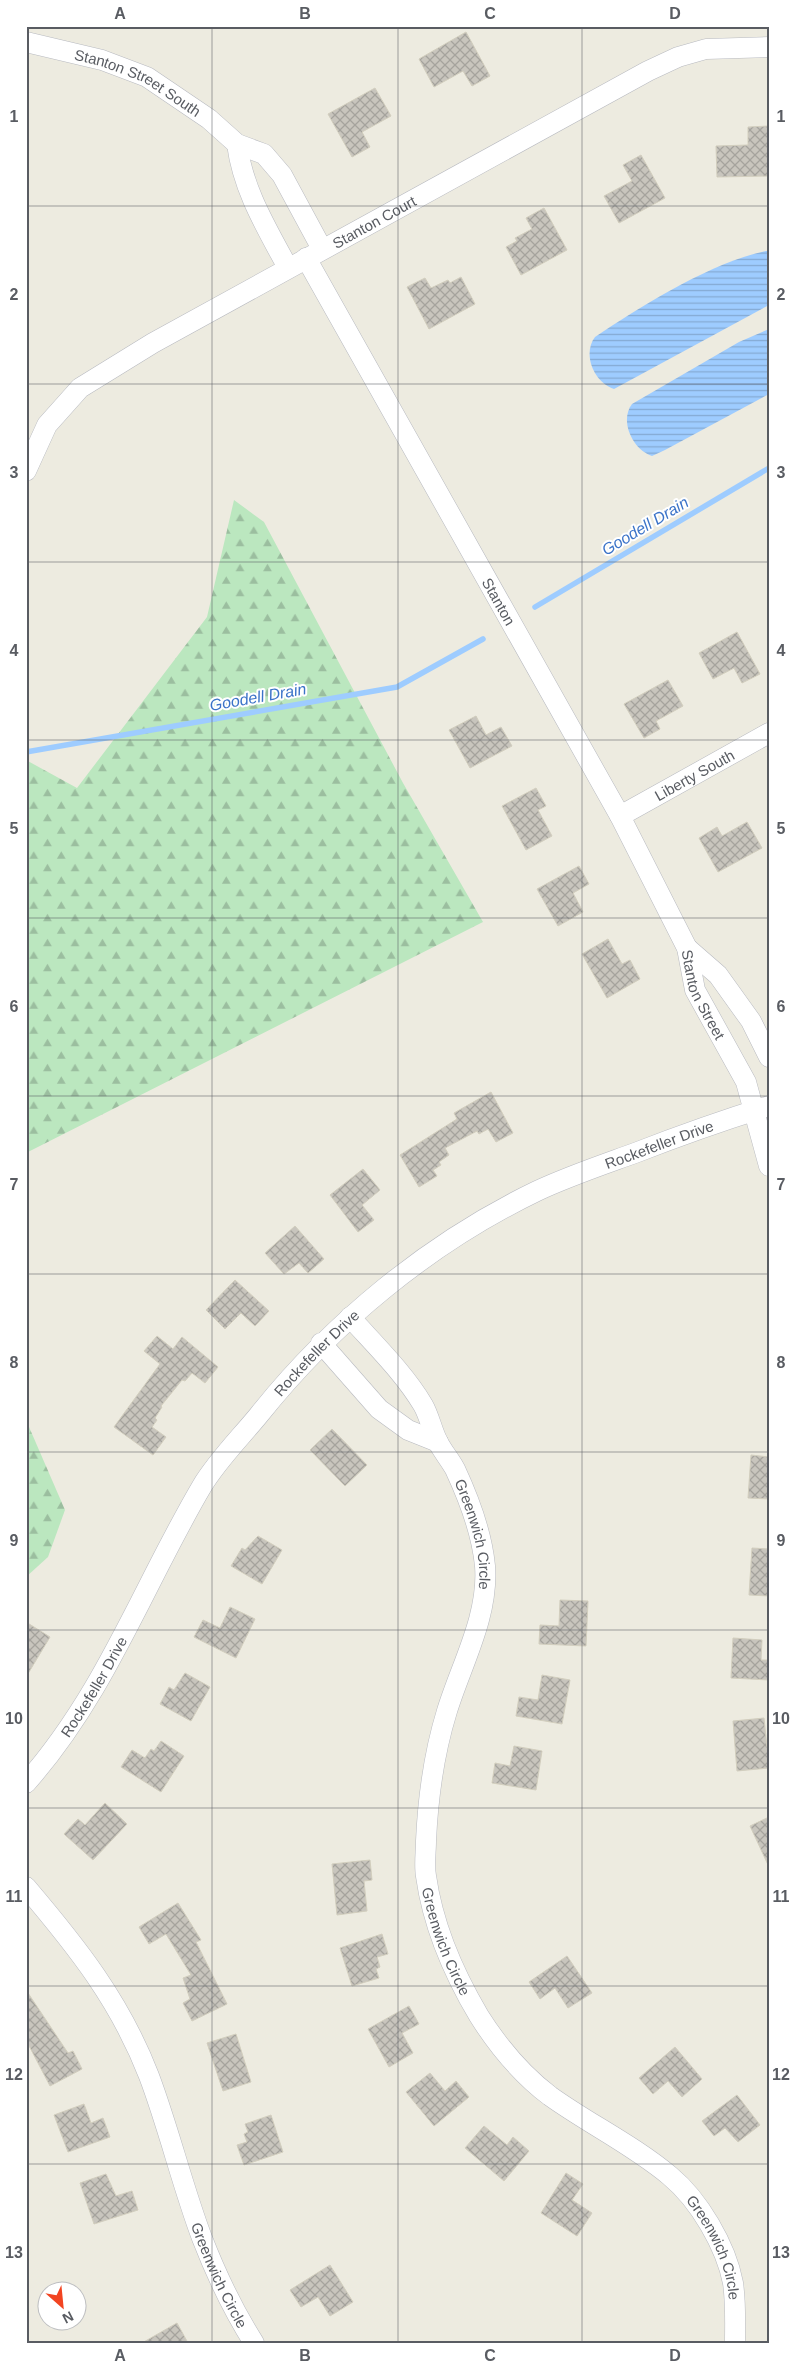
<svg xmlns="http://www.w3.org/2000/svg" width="795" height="2369" viewBox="0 0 795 2369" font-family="Helvetica,sans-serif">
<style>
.forest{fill:url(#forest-firs)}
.water{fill:url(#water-rules)}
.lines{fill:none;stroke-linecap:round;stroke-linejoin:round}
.stream{stroke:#9eccff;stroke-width:5.5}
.building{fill:url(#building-cross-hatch);stroke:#d2cebe}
.minor-casing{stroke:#b8bac0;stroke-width:21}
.minor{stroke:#fff;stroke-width:20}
.grid{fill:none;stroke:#595c62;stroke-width:1;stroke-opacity:0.55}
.labels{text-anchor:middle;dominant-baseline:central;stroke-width:4;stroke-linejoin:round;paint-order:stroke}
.street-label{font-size:15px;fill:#595c62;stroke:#fff}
.water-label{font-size:16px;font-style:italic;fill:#3b73c8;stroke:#fff}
.neatline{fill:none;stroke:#595c62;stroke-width:2}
.grid-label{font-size:16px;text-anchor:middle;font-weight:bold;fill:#595c62}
</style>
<defs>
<pattern id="forest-firs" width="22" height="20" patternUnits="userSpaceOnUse" patternTransform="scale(1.25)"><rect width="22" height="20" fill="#bbe7bf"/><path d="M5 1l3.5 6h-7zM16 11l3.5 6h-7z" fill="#9bbe9f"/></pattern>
<pattern id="water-rules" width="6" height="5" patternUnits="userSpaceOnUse" patternTransform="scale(1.25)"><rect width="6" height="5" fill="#9eccff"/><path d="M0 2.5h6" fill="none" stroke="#84a9d2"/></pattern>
<pattern id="building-cross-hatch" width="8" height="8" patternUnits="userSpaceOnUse" patternTransform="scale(1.25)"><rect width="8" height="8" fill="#c8c5bd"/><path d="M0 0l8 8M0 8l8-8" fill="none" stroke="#a5a39d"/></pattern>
</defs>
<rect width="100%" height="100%" fill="#edebe0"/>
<g class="forest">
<polygon points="234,500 264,522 403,783 483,922 26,1153 26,760 77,788 207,617"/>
<polygon points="26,1420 65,1510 48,1557 26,1577"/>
</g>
<g class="water">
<path d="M766,251H769V305L614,389C594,383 582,354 595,337C641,306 712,262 766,251Z"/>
<path d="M769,329V394L665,450L652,456C633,450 619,421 632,404L739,342Z"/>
</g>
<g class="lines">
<g class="stream">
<polyline points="535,607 769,468"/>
<polyline points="26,752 397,687 483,639"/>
</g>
</g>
<g class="building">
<polygon points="466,32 490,76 472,86 463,71 434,87 419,59"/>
<polygon points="375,88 391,116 362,132 370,147 352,157 328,114"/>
<polygon points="769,126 769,176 717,177 716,146 748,145 748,127"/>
<polygon points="641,155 665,198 619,223 604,196 632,181 623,165"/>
<polygon points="544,208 567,250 521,275 506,247 517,241 515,238 532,229 526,218"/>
<polygon points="461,277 475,304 429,329 407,287 425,278 431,288 448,280 450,283"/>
<polygon points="737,632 760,674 742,683 734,668 713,679 699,653"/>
<polygon points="668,680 683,706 656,721 660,729 644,738 624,704"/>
<polygon points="476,716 486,735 501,727 512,746 470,768 449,730"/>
<polygon points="536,788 546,806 538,810 552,836 526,850 502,806"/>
<polygon points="747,822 762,848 718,872 699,838 717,827 722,836"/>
<polygon points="579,866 589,884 573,893 583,912 558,926 537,889"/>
<polygon points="608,939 622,964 630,960 640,979 607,998 582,954"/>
<polygon points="491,1092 513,1133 496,1142 488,1129 479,1134 477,1131 445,1148 449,1155 439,1162 441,1165 433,1170 437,1176 419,1187 400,1155 457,1119 454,1113"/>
<polygon points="363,1169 380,1190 362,1205 374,1220 358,1232 330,1195"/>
<polygon points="295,1226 324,1259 308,1273 299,1263 284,1274 265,1253"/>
<polygon points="235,1280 269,1311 255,1326 241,1313 225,1329 206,1310"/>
<polygon points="157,1336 173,1349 182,1337 218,1367 205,1383 192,1373 185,1381 182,1380 161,1406 162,1407 155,1418 157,1420 152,1427 166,1437 153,1455 114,1427 160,1364 144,1351"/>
<polygon points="332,1429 367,1465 345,1486 310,1450"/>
<polygon points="751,1455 769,1457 769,1499 748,1498"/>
<polygon points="258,1536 282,1550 262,1584 231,1566 242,1548 245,1550"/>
<polygon points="752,1548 769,1549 769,1596 749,1595"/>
<polygon points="560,1600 588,1601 586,1646 539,1644 540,1625 559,1626"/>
<polygon points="230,1607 255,1619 236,1658 194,1637 203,1620 220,1628"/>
<polygon points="26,1622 50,1637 26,1677"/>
<polygon points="733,1638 762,1640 761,1660 769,1660 769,1680 731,1678"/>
<polygon points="185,1673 210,1687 191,1721 160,1704 169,1687 174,1690"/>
<polygon points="542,1675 570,1680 562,1724 516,1716 519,1697 538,1700"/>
<polygon points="764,1718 767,1747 769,1747 769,1768 737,1771 733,1721"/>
<polygon points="161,1741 184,1756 161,1792 121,1767 132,1750 145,1758 151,1749 154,1751"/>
<polygon points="514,1746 542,1751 536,1790 492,1783 495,1763 510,1766"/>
<polygon points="105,1803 127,1824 93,1860 64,1834 78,1819 85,1825"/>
<polygon points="769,1817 769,1867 750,1826"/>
<polygon points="370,1860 372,1880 364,1881 367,1911 337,1915 332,1864"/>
<polygon points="178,1903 201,1940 196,1942 227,2004 192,2021 183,2003 190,1999 183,1978 191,1975 166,1934 149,1944 139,1927"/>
<polygon points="382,1934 388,1954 377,1957 380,1967 376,1969 379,1978 352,1986 340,1948"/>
<polygon points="567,1956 592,1993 568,2008 555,1988 540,1999 529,1982"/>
<polygon points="26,1990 68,2053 73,2051 82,2069 50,2086 26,2040"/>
<polygon points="409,2006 419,2024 402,2033 413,2053 389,2067 368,2029"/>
<polygon points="236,2034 251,2082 223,2091 207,2043"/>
<polygon points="675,2047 702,2079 682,2097 668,2081 653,2094 639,2078"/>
<polygon points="430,2073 445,2091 456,2081 469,2097 434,2126 406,2092"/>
<polygon points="737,2095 760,2125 738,2142 725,2128 714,2136 702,2121"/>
<polygon points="84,2104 91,2123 103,2118 110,2137 68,2152 54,2115"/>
<polygon points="271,2115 283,2152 244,2165 237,2145 247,2142 244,2134 248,2132 245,2124"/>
<polygon points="484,2126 507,2145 513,2137 529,2151 504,2181 465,2148"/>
<polygon points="566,2173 583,2184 572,2200 592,2213 577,2236 541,2213"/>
<polygon points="106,2174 116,2196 132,2191 138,2210 94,2224 80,2183"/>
<polygon points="330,2265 353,2302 330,2316 318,2297 301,2307 290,2290"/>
<polygon points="177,2323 188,2343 142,2343"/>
</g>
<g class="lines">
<g class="minor-casing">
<g id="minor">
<path id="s1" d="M26,42L102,60L147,77L209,119L237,144L264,154L282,175L322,249"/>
<path d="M237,144C243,190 266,227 288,268"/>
<path id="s2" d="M306,258L620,816L687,948L695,990L746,1082L769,1166"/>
<path id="s3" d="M26,471L47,425L80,388L153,343L648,71L678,57L706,49L769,47"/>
<path id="s4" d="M620,816L769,733"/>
<polyline points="687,948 718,975 751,1021 769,1057"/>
<path id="s5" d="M350,1317C375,1345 404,1373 423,1405C430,1417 432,1432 439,1444C444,1453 450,1460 455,1469C469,1499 482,1534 485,1566C489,1616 461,1665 447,1711C434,1753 428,1797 426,1841C426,1852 424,1865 426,1876C433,1926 454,1974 479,2016C498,2046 521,2074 550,2096C589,2124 633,2145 670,2176C699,2200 726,2246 733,2283C736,2303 735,2323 735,2343"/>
<polyline points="321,1343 379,1409 408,1430 438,1442"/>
<path id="s6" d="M26,1783C105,1694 143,1586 202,1486C217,1461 239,1439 258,1416C332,1323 429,1243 537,1191C569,1176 602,1165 635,1153C679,1136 724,1120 769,1106"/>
<path id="s7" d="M26,1887C77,1947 120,2001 149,2076C169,2129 182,2185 202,2238C216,2274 233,2310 254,2343"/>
</g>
</g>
<use href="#minor" class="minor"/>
</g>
<path class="grid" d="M212,26V2343M398,26V2343M582,26V2343M26,206H769M26,384H769M26,562H769M26,740H769M26,918H769M26,1096H769M26,1274H769M26,1452H769M26,1630H769M26,1808H769M26,1986H769M26,2164H769"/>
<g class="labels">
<g class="street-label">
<text stroke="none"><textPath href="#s1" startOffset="120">Stanton Street South</textPath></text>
<text stroke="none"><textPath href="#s3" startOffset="438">Stanton Court</textPath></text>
<text stroke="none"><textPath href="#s2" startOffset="394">Stanton</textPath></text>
<text stroke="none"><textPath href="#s4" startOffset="85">Liberty South</textPath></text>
<text stroke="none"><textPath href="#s2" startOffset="838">Stanton Street</textPath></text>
<text stroke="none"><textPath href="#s6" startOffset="928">Rockefeller Drive</textPath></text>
<text stroke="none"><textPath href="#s6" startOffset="522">Rockefeller Drive</textPath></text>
<text stroke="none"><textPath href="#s5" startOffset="255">Greenwich Circle</textPath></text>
<text stroke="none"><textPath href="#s6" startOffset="118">Rockefeller Drive</textPath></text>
<text stroke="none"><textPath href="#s5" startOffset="675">Greenwich Circle</textPath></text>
<text stroke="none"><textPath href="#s5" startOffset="1095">Greenwich Circle</textPath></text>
<text stroke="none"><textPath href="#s7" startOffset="438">Greenwich Circle</textPath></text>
</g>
<g class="water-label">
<text transform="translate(645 526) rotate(-31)">Goodell Drain</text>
<text transform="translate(258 697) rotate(-10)">Goodell Drain</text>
</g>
</g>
<rect width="795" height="2369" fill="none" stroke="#ffffff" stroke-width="55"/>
<g transform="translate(62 2306) rotate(153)"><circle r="24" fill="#ffffff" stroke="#bdbec0"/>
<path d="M0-4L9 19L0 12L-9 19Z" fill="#f24421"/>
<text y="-8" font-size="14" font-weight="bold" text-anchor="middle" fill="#595c62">N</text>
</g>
<rect x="28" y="28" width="740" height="2314" class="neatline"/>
<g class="grid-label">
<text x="120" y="19">A</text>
<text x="305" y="19">B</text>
<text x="490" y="19">C</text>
<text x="675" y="19">D</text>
<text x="14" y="122">1</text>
<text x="781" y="122">1</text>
<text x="14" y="300">2</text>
<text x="781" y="300">2</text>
<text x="14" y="478">3</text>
<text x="781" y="478">3</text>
<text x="14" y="656">4</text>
<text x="781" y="656">4</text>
<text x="14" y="834">5</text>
<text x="781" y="834">5</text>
<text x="14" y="1012">6</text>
<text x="781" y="1012">6</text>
<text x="14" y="1190">7</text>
<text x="781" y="1190">7</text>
<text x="14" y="1368">8</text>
<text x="781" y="1368">8</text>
<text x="14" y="1546">9</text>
<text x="781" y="1546">9</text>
<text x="14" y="1724">10</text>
<text x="781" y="1724">10</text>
<text x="14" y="1902">11</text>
<text x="781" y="1902">11</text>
<text x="14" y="2080">12</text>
<text x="781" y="2080">12</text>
<text x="14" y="2258">13</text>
<text x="781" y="2258">13</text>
<text x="120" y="2361">A</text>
<text x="305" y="2361">B</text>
<text x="490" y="2361">C</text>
<text x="675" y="2361">D</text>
</g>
</svg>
